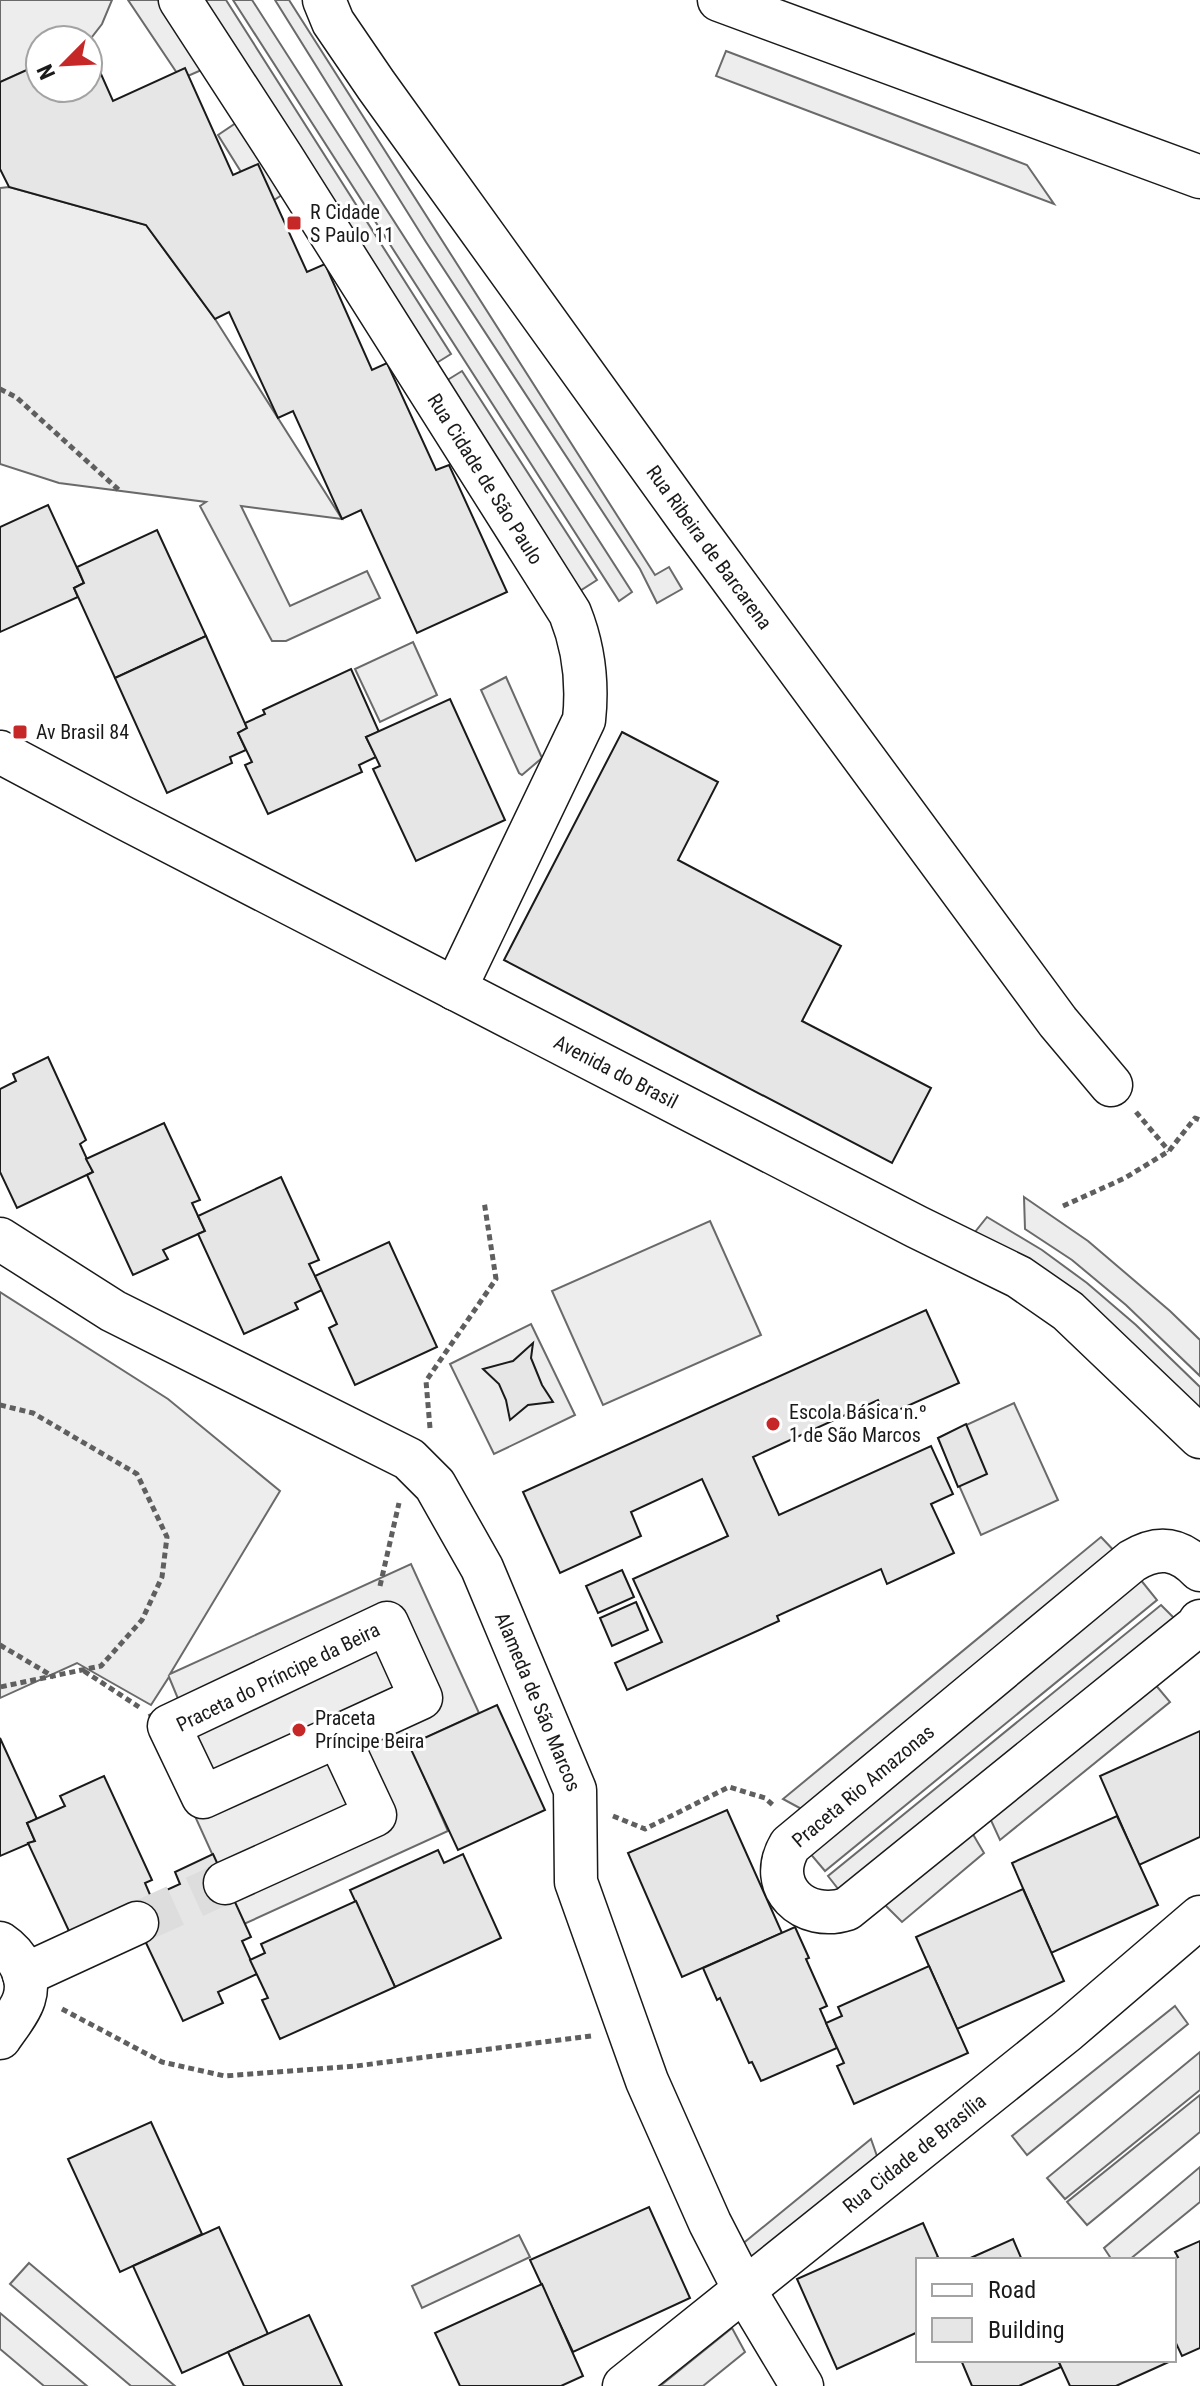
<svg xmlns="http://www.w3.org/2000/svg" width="1200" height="2386" viewBox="0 0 1200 2386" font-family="'Roboto Condensed',sans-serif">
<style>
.built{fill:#ededed;stroke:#6a6a6a;stroke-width:2}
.building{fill:#e6e6e6;stroke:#1a1a1a;stroke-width:2}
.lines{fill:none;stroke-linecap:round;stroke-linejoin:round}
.minor-tunnel{stroke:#ddd;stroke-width:42;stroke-dasharray:42 21;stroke-linecap:butt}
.minor-casing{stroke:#1a1a1a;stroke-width:45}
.path{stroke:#5f5f5f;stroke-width:5;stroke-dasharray:6 4;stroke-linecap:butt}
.minor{stroke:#fff;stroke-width:42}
.poi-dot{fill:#c62828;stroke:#fff;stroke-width:3}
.labels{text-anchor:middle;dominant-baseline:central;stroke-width:6;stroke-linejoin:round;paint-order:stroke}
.poi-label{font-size:20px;fill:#1a1a1a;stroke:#fff;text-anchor:start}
.street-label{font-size:20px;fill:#1a1a1a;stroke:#fff}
</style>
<rect width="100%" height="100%" fill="#fff"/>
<g class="built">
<polygon points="0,0 112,0 102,24 88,42 88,40 40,40 40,64 0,82"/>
<polygon points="128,0 158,0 166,9 206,68 181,79"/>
<polygon points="197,0 226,0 451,354 430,367"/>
<polygon points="233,0 252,0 254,3 632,592 619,601"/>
<polygon points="275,0 289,0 655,575 669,567 682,589 657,603 640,569 426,242"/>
<polygon points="726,51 1027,165 1054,204 716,76"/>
<polygon points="239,121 285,193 263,207 218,135"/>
<polygon points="9,187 146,225 215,319 342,519 241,506 290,606 367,571 380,598 286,641 272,641 200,506 206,502 59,483 0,464 0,188"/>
<polygon points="462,371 597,580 575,594 441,384"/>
<polygon points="413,642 437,695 380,722 355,669"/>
<polygon points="506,677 542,758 522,775 519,773 481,690"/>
<polygon points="1024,1197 1088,1241 1170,1311 1200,1340 1200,1376 1126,1305 1072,1260 1025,1229"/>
<polygon points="987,1217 1042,1250 1087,1283 1136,1325 1200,1387 1200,1420 971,1237"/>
<polygon points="710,1221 761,1335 603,1405 552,1291"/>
<polygon points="0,1292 168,1399 280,1491 170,1674 411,1564 479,1713 410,1745 448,1831 244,1924 149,1715 179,1701 169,1677 151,1705 77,1663 0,1698"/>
<polygon points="531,1324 575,1415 494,1454 450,1364"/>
<polygon points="1014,1403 1058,1500 981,1535 938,1438"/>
<polygon points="1101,1537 1119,1556 807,1812 783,1799"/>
<polygon points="1140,1579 1157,1600 825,1871 808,1851"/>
<polygon points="1161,1605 1176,1620 846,1899 828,1876"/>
<polygon points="1154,1683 1170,1702 1000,1840 989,1816"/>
<polygon points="971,1831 984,1853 902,1922 883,1903"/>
<polygon points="1175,2006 1188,2024 1027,2155 1012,2136"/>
<polygon points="1200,2052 1200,2090 1065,2199 1047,2178"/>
<polygon points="1200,2095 1200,2132 1087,2225 1067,2202"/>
<polygon points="871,2139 878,2159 745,2269 735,2250"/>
<polygon points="1200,2167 1200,2202 1129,2260 1112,2260 1104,2248"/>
<polygon points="519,2235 530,2257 422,2308 412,2286"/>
<polygon points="29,2263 175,2386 131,2386 10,2284"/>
<polygon points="0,2313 87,2386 44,2386 0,2349"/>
<polygon points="732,2328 745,2352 703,2386 660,2386"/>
</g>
<g class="building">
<polygon points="88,45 113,101 185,68 233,175 258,164 307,272 325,264 372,370 387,363 436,470 449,465 507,592 417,633 361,510 342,519 293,411 278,418 229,312 215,319 146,225 9,187 0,169 0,82 40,64 40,88 88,88"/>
<polygon points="48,505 84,583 74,588 78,597 0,632 0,527"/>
<polygon points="157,530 206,636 115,678 74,588 84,583 77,567"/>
<polygon points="206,636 247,728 238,733 246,750 230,757 232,763 167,793 115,678"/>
<polygon points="351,669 379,732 366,737 376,757 359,765 362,772 268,814 245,765 252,762 238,733 247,728 245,723 265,714 263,710"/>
<polygon points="450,699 505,820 416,861 373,769 380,766 366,737"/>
<polygon points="622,732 718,782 678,860 841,946 802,1021 931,1088 892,1163 504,960"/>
<polygon points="48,1057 86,1140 80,1144 93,1172 17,1208 0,1172 0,1089 16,1081 13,1074"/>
<polygon points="164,1123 200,1200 192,1203 205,1231 163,1250 168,1259 133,1275 87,1175 93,1172 86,1159"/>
<polygon points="281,1177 319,1260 309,1264 322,1290 295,1303 298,1309 244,1334 198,1234 205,1231 198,1216"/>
<polygon points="389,1242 437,1347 355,1385 329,1328 337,1324 315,1276"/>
<polygon points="926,1310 959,1383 885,1416 878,1400 753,1457 779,1515 931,1446 953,1494 931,1504 954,1553 887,1584 881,1569 777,1616 779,1621 627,1690 615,1663 662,1642 633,1579 728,1536 702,1479 631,1512 641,1536 560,1573 523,1492"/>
<polygon points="533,1343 531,1358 542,1385 553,1402 528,1405 510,1420 506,1400 499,1384 483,1369 513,1361"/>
<polygon points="966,1424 987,1474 958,1487 938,1438"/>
<polygon points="622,1570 634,1597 598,1613 586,1586"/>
<polygon points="636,1602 648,1630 612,1646 600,1618"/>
<polygon points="497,1705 545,1810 458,1850 409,1745"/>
<polygon points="1200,1731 1200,1837 1139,1865 1100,1776"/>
<polygon points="0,1738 37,1819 27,1823 35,1841 0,1856"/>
<polygon points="104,1776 152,1880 145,1883 151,1897 129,1907 75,1944 28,1843 35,1841 27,1823 65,1806 60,1796"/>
<polygon points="727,1810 782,1933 682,1977 628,1853"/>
<polygon points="1117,1816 1158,1905 1051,1953 1012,1863"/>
<polygon points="438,1850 444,1863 463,1854 501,1938 395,1987 350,1890"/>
<polygon points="213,1854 251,1937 242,1941 257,1974 218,1992 223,2003 183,2021 129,1907 180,1884 175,1872"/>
<polygon points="1023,1889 1064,1981 957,2029 916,1937"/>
<polygon points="356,1901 395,1987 280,2039 262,2000 268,1998 250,1960 265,1953 261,1944"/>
<polygon points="795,1927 809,1958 806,1959 827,2006 820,2009 837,2048 761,2081 752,2062 749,2063 720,1998 717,2000 703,1968"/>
<polygon points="929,1966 968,2053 854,2104 837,2066 844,2063 826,2023 842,2016 838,2007"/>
<polygon points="151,2122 202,2234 120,2272 68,2159"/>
<polygon points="649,2207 690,2298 573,2352 530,2260"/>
<polygon points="923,2223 938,2257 932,2260 918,2260 918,2332 837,2369 797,2279"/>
<polygon points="219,2227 268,2334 182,2373 133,2266"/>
<polygon points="1013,2239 1022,2260 966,2260"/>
<polygon points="1200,2241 1200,2348 1182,2356 1174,2339 1174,2260 1171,2260 1178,2257 1175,2252"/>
<polygon points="542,2284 583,2376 561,2386 460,2386 435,2333"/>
<polygon points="309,2315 342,2386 244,2386 228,2352"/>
<polygon points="961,2360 1058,2360 1061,2367 1019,2386 972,2386"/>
<polygon points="1058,2360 1173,2360 1116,2386 1070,2386"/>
</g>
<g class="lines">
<polyline class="minor-tunnel" points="137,1923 225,1883"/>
<g class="minor-casing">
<g id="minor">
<path id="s1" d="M180,0L282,157L570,613C584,648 588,683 584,720L455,989"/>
<path id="s2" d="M324,0L333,22L376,85L691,523L1058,1022L1111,1085"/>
<polyline points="719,0 1200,177"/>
<path id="s3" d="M0,752L124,818L917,1227L1019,1277L1068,1311L1200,1437"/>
<path id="s4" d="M0,1239L113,1311L409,1459L435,1485L482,1568L575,1790L576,1882L647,2081L710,2223L745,2291L802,2386"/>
<path d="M1200,1570C1179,1548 1158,1545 1132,1561L790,1845C765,1887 804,1923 847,1909L1197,1626L1200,1621"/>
<polyline points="225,1883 375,1815 338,1736 421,1698 387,1623 169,1726 203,1797 338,1736"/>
<path d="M0,1943C18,1955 31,1977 24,1999C20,2012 8,2026 0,2038"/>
<polyline points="24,1975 137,1923"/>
<path id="s5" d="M624,2386L1067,2031L1200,1917"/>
</g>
</g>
<g class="path">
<polyline points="0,389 16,397 120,491"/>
<polyline points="1136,1112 1169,1151"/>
<polyline points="1063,1206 1125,1178 1169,1151 1195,1118 1200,1120"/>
<polyline points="0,1405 33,1413 137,1474 167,1537 162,1577 142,1620 101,1666 0,1687"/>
<polyline points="430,1428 426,1381 496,1279 484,1201"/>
<polyline points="380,1586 399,1503"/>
<polyline points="0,1645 54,1677"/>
<polyline points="84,1671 139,1707"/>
<polyline points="613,1816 645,1829 729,1787 765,1798 774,1806"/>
<polyline points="62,2009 162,2062 225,2076 356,2066 591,2036"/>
</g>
<use href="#minor" class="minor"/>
</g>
<g class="poi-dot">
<rect x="286" y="215" width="16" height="16" rx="4"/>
<rect x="12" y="724" width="16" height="16" rx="4"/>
<circle cx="773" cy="1424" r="8"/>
<circle cx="299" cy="1730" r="8"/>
</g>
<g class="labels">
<g class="poi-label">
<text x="310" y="212">R Cidade<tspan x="310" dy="23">S Paulo 11</tspan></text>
<text x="36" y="732">Av Brasil 84</text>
<text x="789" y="1412">Escola Básica n.º<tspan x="789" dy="23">1 de São Marcos</tspan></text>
<text x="315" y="1718">Praceta<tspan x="315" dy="23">Príncipe Beira</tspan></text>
</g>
<g class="street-label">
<text stroke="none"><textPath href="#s1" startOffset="568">Rua Cidade de São Paulo</textPath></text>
<text stroke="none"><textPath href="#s2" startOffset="670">Rua Ribeira de Barcarena</textPath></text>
<text stroke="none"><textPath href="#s3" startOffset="694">Avenida do Brasil</textPath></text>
<text transform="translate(278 1677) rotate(-26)">Praceta do Príncipe da Beira</text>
<text stroke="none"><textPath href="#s4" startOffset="742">Alameda de São Marcos</textPath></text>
<text transform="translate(863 1786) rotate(-40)">Praceta Rio Amazonas</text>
<text stroke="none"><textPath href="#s5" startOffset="372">Rua Cidade de Brasília</textPath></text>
</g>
</g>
<rect x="916" y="2258" width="260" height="104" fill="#ffffff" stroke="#a3a3a3" stroke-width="2"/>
<rect x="932" y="2284" width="40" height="12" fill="#ffffff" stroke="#a3a3a3" stroke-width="2"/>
<text x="988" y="2298" font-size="24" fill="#1a1a1a">Road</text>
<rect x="932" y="2318" width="40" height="24" fill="#e6e6e6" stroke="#a3a3a3" stroke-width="2"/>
<text x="988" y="2338" font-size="24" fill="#1a1a1a">Building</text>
<g transform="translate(64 64) rotate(246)"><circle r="38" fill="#ffffff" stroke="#a3a3a3" stroke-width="2"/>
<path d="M0-6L14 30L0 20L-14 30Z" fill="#c62828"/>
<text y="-12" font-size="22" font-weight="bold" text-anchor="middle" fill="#1a1a1a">N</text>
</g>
</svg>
